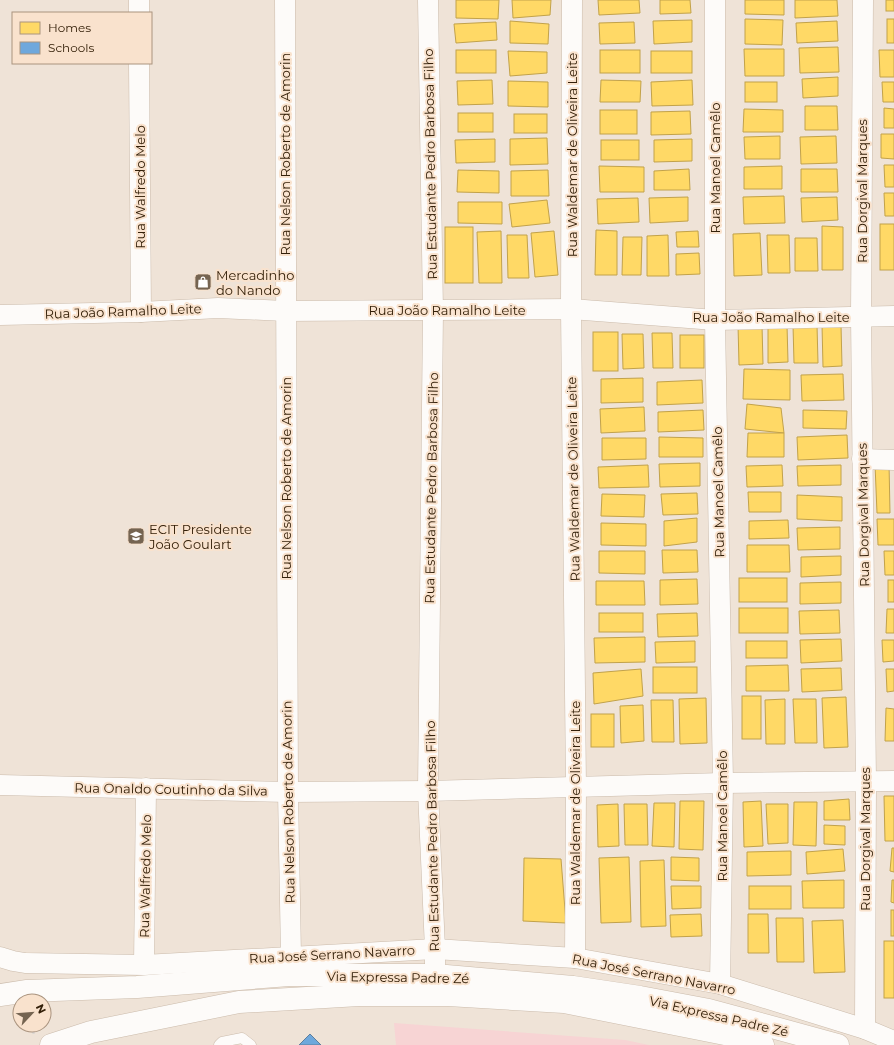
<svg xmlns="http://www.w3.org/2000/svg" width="894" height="1045" viewBox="0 0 894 1045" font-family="Montserrat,sans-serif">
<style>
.green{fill:#f7d4d4}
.homes{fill:#ffd966;stroke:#c2a24a}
.schools{fill:#6fa8dc;stroke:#5d7f9d}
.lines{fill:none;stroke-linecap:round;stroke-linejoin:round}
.lane-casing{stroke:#cbbbab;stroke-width:11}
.street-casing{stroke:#cbbbab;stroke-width:21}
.secondary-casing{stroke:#cbbbab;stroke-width:23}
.path{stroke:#d8d4d0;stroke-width:2.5;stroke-dasharray:3 3;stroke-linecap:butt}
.lane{stroke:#fdfbf9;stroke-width:10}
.street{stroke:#fdfbf9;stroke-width:20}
.secondary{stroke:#fdfbf9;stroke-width:22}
.labels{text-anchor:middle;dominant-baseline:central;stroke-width:4;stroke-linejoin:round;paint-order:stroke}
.street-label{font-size:13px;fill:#342009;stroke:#f9e2cd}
.poi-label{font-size:13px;fill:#342009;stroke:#f9e2cd;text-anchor:start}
</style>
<rect width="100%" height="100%" fill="#efe3d7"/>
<polygon class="green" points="394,1023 625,1040 649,1045 396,1045"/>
<g class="homes">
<polygon points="456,0 499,0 498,19 456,18"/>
<polygon points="512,0 551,0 550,15 513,18"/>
<polygon points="598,0 639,0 640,13 599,15"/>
<polygon points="660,0 690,0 691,13 660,14"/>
<polygon points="745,0 784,0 784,15 745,14"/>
<polygon points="795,0 837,0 838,16 795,18"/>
<rect x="886" y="0" width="8" height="11"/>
<polygon points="745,19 783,20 782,45 745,44"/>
<rect x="887" y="19" width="7" height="24"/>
<polygon points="692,20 692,42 654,44 653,21"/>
<polygon points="510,21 549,24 548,44 510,43"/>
<polygon points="837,21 838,41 797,43 796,23"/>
<polygon points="496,22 497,40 456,43 454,24"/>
<polygon points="634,22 635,43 600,44 599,23"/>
<polygon points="838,47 839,72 800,73 799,48"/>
<polygon points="744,49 784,49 784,76 745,76"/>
<rect x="456" y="50" width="40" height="23"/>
<rect x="600" y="50" width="40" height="23"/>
<polygon points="879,50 894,50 894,77 880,77"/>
<polygon points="508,51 547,52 547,73 510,76"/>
<rect x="651" y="51" width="41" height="22"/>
<polygon points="838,77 838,96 803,98 802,79"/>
<polygon points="492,80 493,104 458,105 457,81"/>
<polygon points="601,80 641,81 640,102 600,102"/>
<polygon points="692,80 693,105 652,106 651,82"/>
<polygon points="508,81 548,82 548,107 508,106"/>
<rect x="745" y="82" width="32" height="20"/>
<polygon points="882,82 894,82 894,102 883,102"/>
<polygon points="805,106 837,106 838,130 805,130"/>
<polygon points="884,108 894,109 894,128 884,128"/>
<polygon points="744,109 783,110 783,132 743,132"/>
<rect x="600" y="110" width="37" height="24"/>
<polygon points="690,111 691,134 651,135 651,112"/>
<rect x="458" y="113" width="35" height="19"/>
<rect x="514" y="114" width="33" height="19"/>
<polygon points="881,134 894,134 894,159 881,158"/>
<polygon points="780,136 780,159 745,159 744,137"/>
<polygon points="836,136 837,163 801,164 800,137"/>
<polygon points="547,138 548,164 510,165 510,139"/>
<polygon points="495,139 495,162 456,163 455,140"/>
<polygon points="692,139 692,161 654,162 654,140"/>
<rect x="601" y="140" width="38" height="20"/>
<polygon points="884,165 894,165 894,187 885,187"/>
<polygon points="599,166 644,167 644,192 600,192"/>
<polygon points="782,166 782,189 744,189 744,167"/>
<polygon points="689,169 690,190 654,190 654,171"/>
<polygon points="801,169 837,169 838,192 801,192"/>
<polygon points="458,170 499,171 499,193 457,192"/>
<polygon points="548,170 549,196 511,196 511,171"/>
<polygon points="884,193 894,193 894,216 885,216"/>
<polygon points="784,196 785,223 744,224 743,197"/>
<polygon points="688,197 688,221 650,223 649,198"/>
<polygon points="837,197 838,220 802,222 801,198"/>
<polygon points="638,198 639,222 598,224 597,199"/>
<polygon points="547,200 550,223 512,227 509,204"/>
<polygon points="458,202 502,202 502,224 458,223"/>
<rect x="880" y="224" width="14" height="46"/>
<polygon points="822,226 843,227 843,270 822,270"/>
<rect x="445" y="227" width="28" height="56"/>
<polygon points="596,230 617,231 617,275 595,275"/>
<polygon points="501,231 502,283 479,283 477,232"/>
<polygon points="554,231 558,275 535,277 531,233"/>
<polygon points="698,231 699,247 677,247 676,232"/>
<polygon points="760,233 762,275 734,276 733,234"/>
<polygon points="507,235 527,235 529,278 508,278"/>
<polygon points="668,235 669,276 647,276 647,236"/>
<polygon points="767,235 789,235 790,273 768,273"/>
<polygon points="623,237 642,237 641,275 622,275"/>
<polygon points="795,238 817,238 818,271 795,271"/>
<polygon points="699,253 700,274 676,275 676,254"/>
<polygon points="738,325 762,325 763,364 739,365"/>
<polygon points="787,325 788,362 768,363 768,326"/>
<polygon points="793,325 817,325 818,363 794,363"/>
<polygon points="822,325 841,325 842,366 823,367"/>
<rect x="593" y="332" width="25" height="39"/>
<polygon points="652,333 672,333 673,368 653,368"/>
<polygon points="622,334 643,334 644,368 623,369"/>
<rect x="680" y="335" width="24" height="33"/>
<polygon points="744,369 790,370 790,400 743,399"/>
<polygon points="843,374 844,400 802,401 801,375"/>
<polygon points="643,378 643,402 601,403 601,379"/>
<polygon points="702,380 703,403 657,405 657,382"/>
<polygon points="747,404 781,408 784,433 745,429"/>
<polygon points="644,407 645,431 601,433 600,409"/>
<polygon points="703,410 704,430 658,432 658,412"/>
<polygon points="803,410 847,411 846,429 803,428"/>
<polygon points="748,433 784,433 784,457 747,457"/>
<polygon points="847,435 848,458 798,460 797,437"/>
<polygon points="659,437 703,438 703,457 659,457"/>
<polygon points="602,438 646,438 646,459 602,460"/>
<polygon points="700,463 700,486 660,487 659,464"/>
<polygon points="889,463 890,513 877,513 875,464"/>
<polygon points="648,465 649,487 599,488 598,467"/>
<polygon points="782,465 783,486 747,487 746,466"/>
<polygon points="841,465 841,485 798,486 797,466"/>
<polygon points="748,492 781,492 781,512 749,512"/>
<polygon points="697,493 698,514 663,515 661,494"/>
<polygon points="602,494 645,495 644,517 601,516"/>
<polygon points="797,495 842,497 842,521 797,519"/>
<polygon points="697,518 697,542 664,546 664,521"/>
<polygon points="877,519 894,519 894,545 878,545"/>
<polygon points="788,520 789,538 749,539 749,521"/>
<polygon points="601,523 646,524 646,546 601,545"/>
<polygon points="840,527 840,549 798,550 797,528"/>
<polygon points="747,545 789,545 790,572 747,572"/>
<polygon points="662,550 697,550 698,572 663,573"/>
<polygon points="599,551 645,551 645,574 599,573"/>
<polygon points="884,551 894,551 894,575 885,575"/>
<polygon points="841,556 841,575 801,577 801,557"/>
<rect x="739" y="578" width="48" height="24"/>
<polygon points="697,579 698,604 660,605 660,580"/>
<rect x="888" y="580" width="6" height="22"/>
<polygon points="596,581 644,581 645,605 596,605"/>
<polygon points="841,582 841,603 800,604 800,583"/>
<rect x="739" y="608" width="49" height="25"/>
<polygon points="887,609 894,609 894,633 886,633"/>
<polygon points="839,610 840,633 800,634 799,611"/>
<rect x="599" y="613" width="44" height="19"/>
<polygon points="697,613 698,636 658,637 657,614"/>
<polygon points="645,637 645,662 595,663 594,638"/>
<polygon points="841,639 842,661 801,663 800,640"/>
<polygon points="882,640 894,640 894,661 883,662"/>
<polygon points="695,641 695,662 656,663 655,642"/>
<rect x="746" y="641" width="41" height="17"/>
<polygon points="788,665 789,691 746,691 746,666"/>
<rect x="653" y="667" width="44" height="26"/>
<polygon points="841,668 842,690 802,692 801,669"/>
<polygon points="641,669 643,696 594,704 593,673"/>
<polygon points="886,669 894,669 894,691 887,692"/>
<rect x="742" y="696" width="19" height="43"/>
<polygon points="846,697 848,747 824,748 822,698"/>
<polygon points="706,698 707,743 680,744 679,699"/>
<polygon points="785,699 785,744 766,744 765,700"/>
<polygon points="793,699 816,699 817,743 795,743"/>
<polygon points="651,700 673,700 674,742 652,742"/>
<polygon points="643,705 644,741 621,743 620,706"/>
<polygon points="886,708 894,709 894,741 885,741"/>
<rect x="591" y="714" width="23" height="33"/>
<polygon points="884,796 894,796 894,841 885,841"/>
<polygon points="849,799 850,820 824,820 824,801"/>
<polygon points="680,801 704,801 703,850 679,849"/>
<polygon points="761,801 763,846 744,847 743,802"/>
<polygon points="794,802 817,802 816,846 793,845"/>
<polygon points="654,803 675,803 674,847 652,846"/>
<polygon points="618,804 619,846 598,847 597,805"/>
<polygon points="624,804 647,804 648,845 625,845"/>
<polygon points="766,804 788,804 788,843 768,844"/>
<polygon points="824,825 845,826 845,845 824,844"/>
<polygon points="892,848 894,848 894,872 890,871"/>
<polygon points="843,849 845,871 807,874 806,852"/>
<polygon points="791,851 791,875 747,876 747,852"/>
<polygon points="629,857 631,922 601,923 599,858"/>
<polygon points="671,857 699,858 699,881 671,880"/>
<polygon points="524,858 561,859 566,923 523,921"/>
<polygon points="664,860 666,926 641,927 640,861"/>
<polygon points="844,880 844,908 803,908 802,881"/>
<polygon points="892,880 894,880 894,903 891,902"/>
<polygon points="671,886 701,886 701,908 672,909"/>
<rect x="749" y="886" width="42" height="23"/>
<rect x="891" y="910" width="3" height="26"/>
<polygon points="701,914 702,936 671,937 670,915"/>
<polygon points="748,914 768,914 769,953 748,953"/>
<polygon points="776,918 803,918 804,962 777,962"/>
<polygon points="843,920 845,972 814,973 812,921"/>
<rect x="884" y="941" width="10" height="57"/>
</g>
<polygon class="schools" points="310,1034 321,1045 299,1045"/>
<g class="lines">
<g class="lane-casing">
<polyline id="lane" points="219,1045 222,1042 242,1038 251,1045"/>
</g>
<g class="street-casing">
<g id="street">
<polyline points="139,0 139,13"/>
<polyline points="285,0 288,792 291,956"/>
<polyline points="428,0 433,311 428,791 435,949 435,975"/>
<polyline points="572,0 571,309 576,788 575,958"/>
<polyline points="715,0 715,320 723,783 720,984"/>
<polyline points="863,0 861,316 866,782 865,1029"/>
<polyline points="139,63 141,312"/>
<polyline points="0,315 141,312 218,308 285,311 571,309 715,320 894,316"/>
<polyline points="862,459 894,460"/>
<polyline points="0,785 288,792 428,791 723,783 894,781"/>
<polyline points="0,957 13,961 25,963 144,965 435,949 575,958 720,984 865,1029 894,1041"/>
<polyline points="144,965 146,788"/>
</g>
</g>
<g class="secondary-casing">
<g id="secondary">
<polyline points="0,995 27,991 137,987 289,975 435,975 573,987 640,997 709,1010 838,1045"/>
<polyline points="51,1045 91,1032 239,1002 359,995 448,995 564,1002 740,1037 763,1045"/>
</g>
</g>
<polyline class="path" points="32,1025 34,1035"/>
<use href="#lane" class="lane"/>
<use href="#street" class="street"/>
<use href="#secondary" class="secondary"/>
</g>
<defs>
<g id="shop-square" transform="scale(0.9)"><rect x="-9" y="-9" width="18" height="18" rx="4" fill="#756451" stroke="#f9e2cd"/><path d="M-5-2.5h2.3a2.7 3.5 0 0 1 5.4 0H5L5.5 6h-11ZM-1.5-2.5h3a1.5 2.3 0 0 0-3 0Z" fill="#fff"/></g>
<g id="school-square" transform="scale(0.9)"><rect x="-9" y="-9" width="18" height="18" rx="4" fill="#756451" stroke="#f9e2cd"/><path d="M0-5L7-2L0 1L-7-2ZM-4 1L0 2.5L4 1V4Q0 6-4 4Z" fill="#fff"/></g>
</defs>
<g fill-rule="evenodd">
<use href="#shop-square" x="203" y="282"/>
<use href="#school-square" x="136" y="536"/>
</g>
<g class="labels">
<g class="street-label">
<text transform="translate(285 154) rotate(-90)">Rua Nelson Roberto de Amorin</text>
<text transform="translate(572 155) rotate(-90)">Rua Waldemar de Oliveira Leite</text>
<text transform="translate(430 164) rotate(-91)">Rua Estudante Pedro Barbosa Filho</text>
<text transform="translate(715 168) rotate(-90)">Rua Manoel Camêlo</text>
<text transform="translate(140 187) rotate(-90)">Rua Walfredo Melo</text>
<text transform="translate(862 191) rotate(-90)">Rua Dorgival Marques</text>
<text x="447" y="310">Rua João Ramalho Leite</text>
<text transform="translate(123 311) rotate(-2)">Rua João Ramalho Leite</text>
<text x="771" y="317">Rua João Ramalho Leite</text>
<text transform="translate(286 478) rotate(-90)">Rua Nelson Roberto de Amorin</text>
<text transform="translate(573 479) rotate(-91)">Rua Waldemar de Oliveira Leite</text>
<text transform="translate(431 488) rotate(-89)">Rua Estudante Pedro Barbosa Filho</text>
<text transform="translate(718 492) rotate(-91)">Rua Manoel Camêlo</text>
<text transform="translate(863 515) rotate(-91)">Rua Dorgival Marques</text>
<text transform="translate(171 789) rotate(1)">Rua Onaldo Coutinho da Silva</text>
<text transform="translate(288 802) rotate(-91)">Rua Nelson Roberto de Amorin</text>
<text transform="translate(575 803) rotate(-90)">Rua Waldemar de Oliveira Leite</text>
<text transform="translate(722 816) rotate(-90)">Rua Manoel Camêlo</text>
<text transform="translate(432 836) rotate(-91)">Rua Estudante Pedro Barbosa Filho</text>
<text transform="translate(865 839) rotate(-90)">Rua Dorgival Marques</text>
<text transform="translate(145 876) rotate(-89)">Rua Walfredo Melo</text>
<text transform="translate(332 954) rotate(-3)">Rua José Serrano Navarro</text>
<text transform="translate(654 974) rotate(11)">Rua José Serrano Navarro</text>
<text transform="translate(398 977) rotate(1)">Via Expressa Padre Zé</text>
<text transform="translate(719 1016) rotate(13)">Via Expressa Padre Zé</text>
</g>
<g class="poi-label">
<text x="216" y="275">Mercadinho<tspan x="216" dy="15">do Nando</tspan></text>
<text x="149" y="529">ECIT Presidente<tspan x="149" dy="15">João Goulart</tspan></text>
</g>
</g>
<rect x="12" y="12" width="140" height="52" fill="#f9e2cd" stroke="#aa947f"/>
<rect x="20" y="22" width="20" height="12" fill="#ffd966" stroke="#aa947f"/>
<text x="48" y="32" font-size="12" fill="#342009">Homes</text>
<rect x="20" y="42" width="20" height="12" fill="#6fa8dc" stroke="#aa947f"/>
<text x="48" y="52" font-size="12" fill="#342009">Schools</text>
<g transform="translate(32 1013) rotate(64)"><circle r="19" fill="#f9e2cd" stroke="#aa947f"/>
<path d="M0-3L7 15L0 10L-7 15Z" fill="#756451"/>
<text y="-6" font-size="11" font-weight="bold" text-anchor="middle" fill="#342009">N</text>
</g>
</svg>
